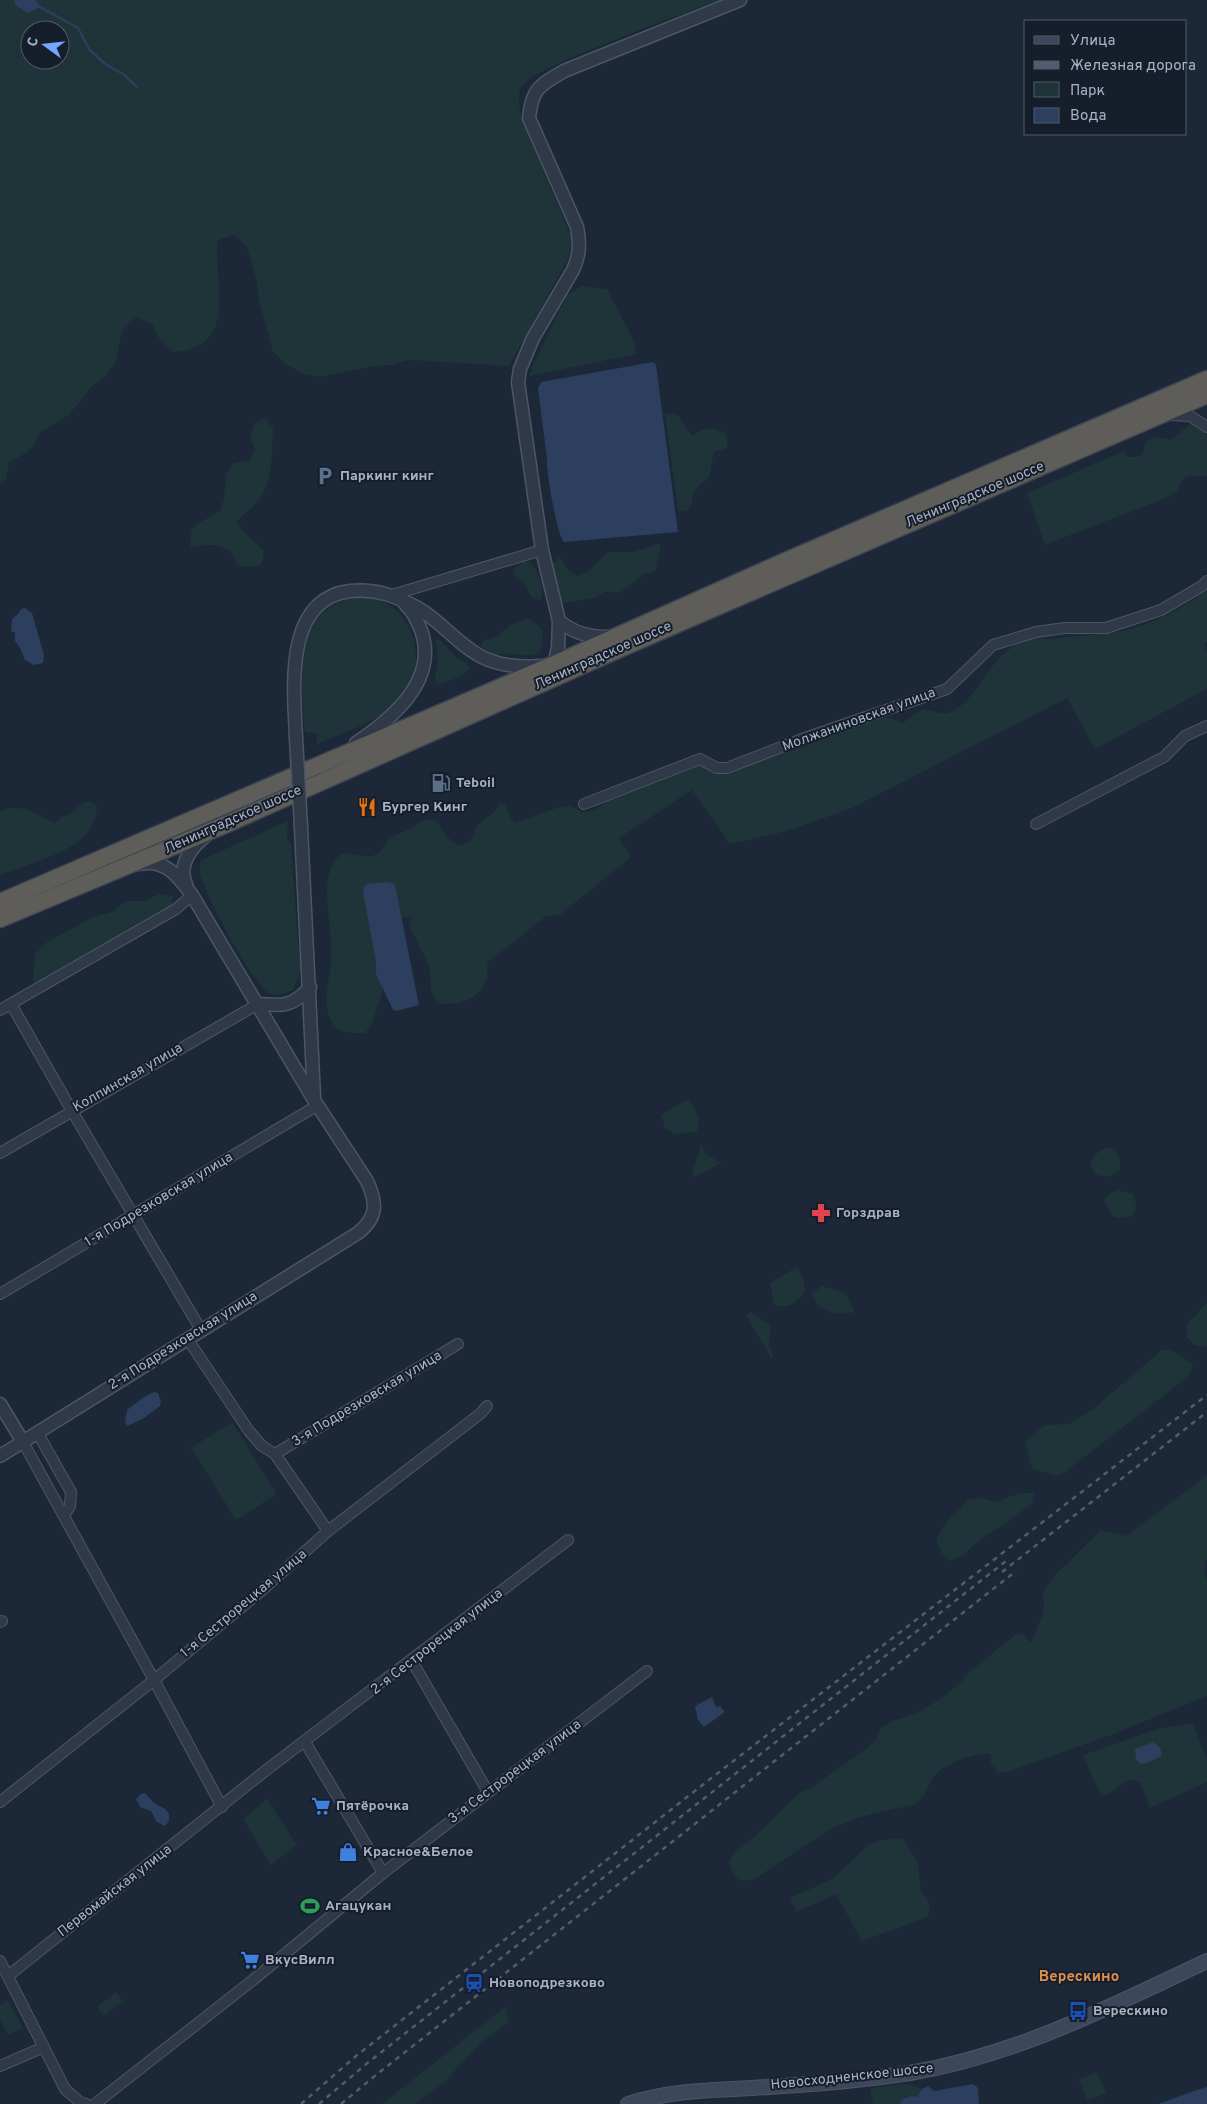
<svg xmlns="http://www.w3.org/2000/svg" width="1207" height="2104" viewBox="0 0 1207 2104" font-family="Overpass,sans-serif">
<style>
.green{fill:#1e3438;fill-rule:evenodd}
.water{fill:#2c3f5e}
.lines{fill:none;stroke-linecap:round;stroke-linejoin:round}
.stream{stroke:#2c3f5e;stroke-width:2.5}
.minor-casing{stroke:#4d5665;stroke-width:12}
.tertiary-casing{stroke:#4d5665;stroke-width:15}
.secondary-casing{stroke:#4d5665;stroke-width:16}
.trunk-casing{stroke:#3b4351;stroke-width:19}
.minor{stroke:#303947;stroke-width:10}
.tertiary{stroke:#303947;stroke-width:12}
.secondary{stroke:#3d475b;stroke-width:14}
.trunk{stroke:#5e5d5a;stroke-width:16}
.rail{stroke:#515c6f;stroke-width:2.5;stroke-dasharray:5 5;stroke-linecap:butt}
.tertiary-bridge-casing{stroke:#4d5665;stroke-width:15;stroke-linecap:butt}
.tertiary-bridge{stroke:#303947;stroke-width:12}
.labels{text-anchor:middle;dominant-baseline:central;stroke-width:4;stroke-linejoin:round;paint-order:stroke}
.poi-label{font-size:14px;font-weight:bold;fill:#a9b3c5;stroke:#161e2b;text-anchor:start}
.street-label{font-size:14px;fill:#a9b3c5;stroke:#161e2b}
.neighbourhood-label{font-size:15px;font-weight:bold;fill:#de8f4b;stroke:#161e2b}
</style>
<rect width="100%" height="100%" fill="#1c2737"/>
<g class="green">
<path d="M0,0H14L15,6L41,7L36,0H719C691,11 531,68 522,86C516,96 520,109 522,120L573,241L568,258L560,274L509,366L408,360L391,365L373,366L321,377L303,374L286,364L273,352L259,300L257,283L247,247L234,235L218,240C213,285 240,348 173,352L160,340L152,324L136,317L123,329L115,363L105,377L91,387L69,415L39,433C34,453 25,453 9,462L6,479L0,484ZM30,30H60V60H30Z"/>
<polygon points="582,286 607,289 633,339 637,354 529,376 533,365 567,295"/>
<path d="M665,414H677L692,436C707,426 711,427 727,434V448L714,452L709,478C697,485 692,492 691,506L686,511H678Z"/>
<path d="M264,418L273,428C272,452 274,484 256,503C250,510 243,514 237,522C244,536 254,539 264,551L262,564C253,567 243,570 236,562C234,559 233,555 230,552C218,542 204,545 191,548C187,522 201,524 220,511L224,499L226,474L234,463L249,461L255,450L250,438L253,425Z"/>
<path d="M1191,424L1206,433L1207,438V476H1188L1181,482L1178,490L1168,497L1045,545L1027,493L1124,451L1129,457H1139L1144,451L1145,442C1154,436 1160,436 1170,440Z"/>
<polygon points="658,544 661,545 655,571 642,575 619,593 606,591 595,598 563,603 555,591 551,565 560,557 567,569 577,576 590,570 608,552 634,552"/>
<path d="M523,562H530C540,572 542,585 542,599L539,600L530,596L525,584L515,576L513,570Z"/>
<path d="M1207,591V642L1204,644L1207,651V689L1095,749L1067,698L852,808L787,831L730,844L692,790L619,838L631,857L561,914L545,917L487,963C487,967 488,974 487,979C480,1000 457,1006 437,1003L431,990L429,965L409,926L411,917L401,918L395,885L376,962V974L384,988L371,1026L365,1033C351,1033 339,1035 331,1021C321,1003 330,980 331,961C333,937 326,912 327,888C327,879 330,866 336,859C346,845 364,863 378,853C383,849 386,842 390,838C396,834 402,833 407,830C419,823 424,817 438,821C443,834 449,840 461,846L472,839L476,827L496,810L499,803L506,804L510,817L515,823L559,807L571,806L582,812L595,810L611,797L694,766H705L715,773L728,772L833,731L888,717L903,723C909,718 917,710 925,710C934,710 943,716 951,712C980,698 989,653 1024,641C1036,636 1049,640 1061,638C1081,635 1102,635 1122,631C1154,624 1180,609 1207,591Z"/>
<path d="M353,598C362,598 371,597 379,600C407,610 422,646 414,673C412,683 403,694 396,702C375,724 343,732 316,745L317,734L305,732C302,685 291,609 353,598Z"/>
<path d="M528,618C537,625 544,627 543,640C541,661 526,655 512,654C505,653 498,654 492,655L481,647L483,641L496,637L510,625Z"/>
<path d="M436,640H440L459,660L466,662L470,668C462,677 448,683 436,684L435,676L438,663Z"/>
<path d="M90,801L97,806C98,818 86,838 75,844C53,858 24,866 0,875V811C12,805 26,808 38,814C45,817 48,821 55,823L61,817L69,815L76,809L82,803Z"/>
<path d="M288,821L287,840L291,843L299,954L302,968L293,990C285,993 275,998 267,992C250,979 207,898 200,875C199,871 200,865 201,860Z"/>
<polygon points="159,894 173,896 172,905 35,983 33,980 35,954 47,942 93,917 112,912 126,901 144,901"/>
<polygon points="689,1099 699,1119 697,1132 675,1134 665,1128 661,1115"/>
<polygon points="701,1144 706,1154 721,1163 693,1178 693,1170"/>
<path d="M1108,1147C1118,1150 1121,1161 1120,1171L1108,1177L1097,1175L1090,1167C1092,1155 1097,1152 1108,1147Z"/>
<path d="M1117,1190L1133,1194C1136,1203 1139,1210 1131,1217L1115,1218L1105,1205V1197Z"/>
<path d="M797,1267L804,1280L805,1291C798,1302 787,1311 774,1304L770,1283Z"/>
<path d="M822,1286L846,1293L855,1312C837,1316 820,1313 811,1294Z"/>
<polygon points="1207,1303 1207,1347 1195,1345 1186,1336 1188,1323"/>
<polygon points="751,1312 771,1326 769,1345 773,1355 772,1360 746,1315"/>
<polygon points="1162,1350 1172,1350 1193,1365 1188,1377 1065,1472 1058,1476 1032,1469 1025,1442 1045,1425 1069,1424 1093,1409"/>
<polygon points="232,1422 277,1494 236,1520 191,1448"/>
<path d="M1207,1475V1557L1204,1571L1207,1580V1696L1114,1734L1010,1771L999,1773L991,1764L990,1754C975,1752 941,1765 933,1778C926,1787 926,1797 916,1804L856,1818L829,1830L753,1880L740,1881L733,1874L729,1863L734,1853L757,1834L795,1797L804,1790L811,1788L867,1748L876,1739L881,1728L892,1721L917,1713L940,1699L960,1683L968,1673L1015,1635L1022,1633L1031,1643L1044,1611L1043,1593L1052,1578L1101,1530L1127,1536Z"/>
<polygon points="1020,1493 1034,1493 1032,1503 1005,1524 982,1538 963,1555 950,1561 941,1552 936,1539 950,1517 960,1509 969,1499 981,1498 995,1502"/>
<path d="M1189,1724L1193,1725L1207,1760V1782L1150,1808L1140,1782C1122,1774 1119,1794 1101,1796L1083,1755L1161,1728Z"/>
<polygon points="267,1799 297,1845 271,1865 243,1819"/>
<polygon points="902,1838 918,1863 921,1892 928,1900 930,1910 926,1918 862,1941 836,1894 797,1912 790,1898 834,1878 868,1845 877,1841"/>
<polygon points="116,1992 123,2001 104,2016 97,2007"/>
<polygon points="8,2000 23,2028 8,2035 0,2020 0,2005"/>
<polygon points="505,2007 509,2022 482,2042 444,2082 415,2104 382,2104"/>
<polygon points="1097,2072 1106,2093 1087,2101 1079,2079"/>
<polygon points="902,2084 911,2085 922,2089 917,2098 910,2096 901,2100 900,2104 873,2104 870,2088"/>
</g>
<g class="water">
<polygon points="14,0 36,0 41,7 28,13 15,5"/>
<path d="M653,362L656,365L678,532L564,542C557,536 546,470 547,459L538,388L541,382Z"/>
<polygon points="25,608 32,613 44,655 43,663 34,665 25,660 20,648 15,641 15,633 11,631 12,619 19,613 21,609"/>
<polygon points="388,882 395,885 419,1005 396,1011 393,1010 376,974 376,962 363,891 364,887 367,884"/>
<polygon points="154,1392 158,1393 161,1402 160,1406 144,1418 127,1426 125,1422 127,1410 144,1397"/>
<polygon points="712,1697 716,1707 720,1706 725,1712 704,1727 698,1720 695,1706"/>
<polygon points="1153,1742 1160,1747 1162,1756 1144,1764 1139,1763 1136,1759 1135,1749"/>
<polygon points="145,1793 154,1803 165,1809 169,1814 169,1821 165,1826 157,1822 151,1811 140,1807 136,1799 141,1794"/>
<polygon points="973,2084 978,2088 979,2104 900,2104 901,2100 911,2096 917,2097 922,2089 928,2086 934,2091"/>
<polygon points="1207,2087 1207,2104 1158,2104 1200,2089"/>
</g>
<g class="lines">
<polyline class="stream" points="40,7 78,28 89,49 105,64 123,74 137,87"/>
<g class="minor-casing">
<g id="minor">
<polyline points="1169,415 1190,416 1207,427"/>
<polyline points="392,595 542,550"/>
<polyline points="584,804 700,759 717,768 727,768 802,739 947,689 993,645 1036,632 1065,628 1106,628 1161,610 1202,586 1207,581"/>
<polyline points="1036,824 1164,757 1185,736 1207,726"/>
<polyline points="11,1004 72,1111 201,1330"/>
<polyline points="0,1010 176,909 192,895"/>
<polyline points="0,1153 258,1004"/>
<polyline points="0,1294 318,1105"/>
<polyline points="187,1338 249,1431 262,1446 275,1454 328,1531"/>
<polyline points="37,1432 71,1492 70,1506 64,1516"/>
<polyline points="23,1442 154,1680 222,1807"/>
<polyline points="275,1454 458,1344"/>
<polyline points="0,1622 2,1621"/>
<polyline points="412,1661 488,1792"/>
<polyline points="305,1742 383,1873"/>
<polyline points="0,1802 154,1680 260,1592 328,1531 480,1414 487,1406"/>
<polyline points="0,1961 65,2089 81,2103 86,2104"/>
<polyline points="8,1976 265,1771 568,1540"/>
<polyline points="0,2066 44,2047"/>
<polyline points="95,2104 253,1980 383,1873 647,1671"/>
</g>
</g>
<g class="tertiary-casing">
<g id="tertiary">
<path d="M559,621C575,634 590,637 610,637"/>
<path d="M554,664L558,648L559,621L542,550L518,382L520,369L533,338L573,270C580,255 580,244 577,227L529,118C532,88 540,85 564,71L740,0"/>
<path d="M296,738C294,690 283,599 350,591C375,588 396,596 418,608C442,622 459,646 484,658C504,667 523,667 544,666"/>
<path d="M356,743C393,718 439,680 421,630C417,620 413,611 405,604"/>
<polyline points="301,827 314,1097"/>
<path d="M186,884C177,865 192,846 207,835"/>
<path d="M258,1004C282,1006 293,1007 310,987"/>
<polyline points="0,1404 23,1442"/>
<path d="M0,1456L358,1233C378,1217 377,1203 367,1181L314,1100L192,895C178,876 165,858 139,864"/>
</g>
</g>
<g class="secondary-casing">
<path id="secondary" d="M628,2104C667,2091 710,2090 752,2088C804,2085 858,2081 910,2073C1017,2055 1109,2007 1207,1961"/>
</g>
<g class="trunk-casing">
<g id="trunk">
<polyline points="0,902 554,664 783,562 1207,379"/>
<polyline points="0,919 227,824 615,651 1207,395"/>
</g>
</g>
<use href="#minor" class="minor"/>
<use href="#tertiary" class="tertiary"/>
<use href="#secondary" class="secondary"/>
<use href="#trunk" class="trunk"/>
<g class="rail">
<polyline points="1002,1572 1207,1412"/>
<polyline points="301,2104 356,2056 714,1776 1207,1395"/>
<polyline points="319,2104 365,2065 1006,1561"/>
<polyline points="341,2104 376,2075 1016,1571"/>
</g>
<g class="tertiary-bridge-casing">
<polyline id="tertiary-bridge" points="296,738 301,827"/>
</g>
<use href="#tertiary-bridge" class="tertiary-bridge"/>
</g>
<defs>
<g id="parking-bare" transform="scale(1.5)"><path d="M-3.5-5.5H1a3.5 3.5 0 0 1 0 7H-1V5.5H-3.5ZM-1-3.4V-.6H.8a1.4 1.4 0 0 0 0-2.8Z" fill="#5c6f8a" stroke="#161e2b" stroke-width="2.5" paint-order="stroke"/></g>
<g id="fuel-bare" transform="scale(1.5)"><path d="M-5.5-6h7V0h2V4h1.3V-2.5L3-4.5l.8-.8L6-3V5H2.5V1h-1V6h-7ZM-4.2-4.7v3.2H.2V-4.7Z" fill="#5c6f8a" stroke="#161e2b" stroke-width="2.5" paint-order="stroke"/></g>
<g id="restaurant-bare" transform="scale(1.5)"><path d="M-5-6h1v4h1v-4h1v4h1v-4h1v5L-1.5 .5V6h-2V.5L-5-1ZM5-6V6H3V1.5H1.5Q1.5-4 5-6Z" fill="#e8710a" stroke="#161e2b" stroke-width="2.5" paint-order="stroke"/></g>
<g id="pharmacy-bare" transform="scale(1.5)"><path d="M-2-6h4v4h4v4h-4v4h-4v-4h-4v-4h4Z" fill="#e0444e" stroke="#161e2b" stroke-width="2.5" paint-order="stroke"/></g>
<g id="supermarket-bare" transform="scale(1.5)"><path d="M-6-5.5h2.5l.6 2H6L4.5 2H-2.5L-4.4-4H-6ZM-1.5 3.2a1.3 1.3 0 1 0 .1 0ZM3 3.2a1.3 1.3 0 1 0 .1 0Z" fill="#3f7fe0" stroke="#161e2b" stroke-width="2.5" paint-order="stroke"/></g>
<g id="shop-bare" transform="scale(1.5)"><path d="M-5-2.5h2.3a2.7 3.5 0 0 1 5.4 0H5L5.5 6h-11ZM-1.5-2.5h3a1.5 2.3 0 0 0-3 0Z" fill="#3f7fe0" stroke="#161e2b" stroke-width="2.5" paint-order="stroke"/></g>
<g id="stadium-bare" transform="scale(1.5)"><path d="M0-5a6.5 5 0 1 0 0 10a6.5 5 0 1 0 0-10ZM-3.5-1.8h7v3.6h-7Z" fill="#2e9e5b" stroke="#161e2b" stroke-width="2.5" paint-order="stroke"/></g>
<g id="station-bare" transform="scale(1.5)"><path d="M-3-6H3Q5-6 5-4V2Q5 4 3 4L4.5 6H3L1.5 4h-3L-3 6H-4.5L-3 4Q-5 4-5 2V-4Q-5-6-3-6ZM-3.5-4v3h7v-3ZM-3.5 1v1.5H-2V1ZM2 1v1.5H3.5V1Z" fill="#1a4fb4" stroke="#161e2b" stroke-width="2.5" paint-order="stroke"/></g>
<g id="bus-bare" transform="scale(1.5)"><path d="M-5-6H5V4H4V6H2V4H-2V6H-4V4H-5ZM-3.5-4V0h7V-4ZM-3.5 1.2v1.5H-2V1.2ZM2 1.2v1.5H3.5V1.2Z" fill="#1a4fb4" stroke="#161e2b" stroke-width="2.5" paint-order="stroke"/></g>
</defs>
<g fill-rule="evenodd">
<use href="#parking-bare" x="325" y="476"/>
<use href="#fuel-bare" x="441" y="783"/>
<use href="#restaurant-bare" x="367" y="807"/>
<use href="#pharmacy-bare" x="821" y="1213"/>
<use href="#supermarket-bare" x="321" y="1806"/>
<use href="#shop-bare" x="348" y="1852"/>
<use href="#stadium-bare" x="310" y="1906"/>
<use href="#supermarket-bare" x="250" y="1960"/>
<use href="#station-bare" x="474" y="1983"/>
<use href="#bus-bare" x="1078" y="2011"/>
</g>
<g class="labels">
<g class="poi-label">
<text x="340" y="476">Паркинг кинг</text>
<text x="456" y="783">Teboil</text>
<text x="382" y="807">Бургер Кинг</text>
<text x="836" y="1213">Горздрав</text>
<text x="336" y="1806">Пятёрочка</text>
<text x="363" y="1852">Красное&amp;Белое</text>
<text x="325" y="1906">Агацукан</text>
<text x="265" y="1960">ВкусВилл</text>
<text x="489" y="1983">Новоподрезково</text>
<text x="1093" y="2011">Верескино</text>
</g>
<g class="street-label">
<text transform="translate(975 495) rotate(-23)">Ленинградское шоссе</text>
<text transform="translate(603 656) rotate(-24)">Ленинградское шоссе</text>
<text transform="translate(859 720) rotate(-20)">Молжаниновская улица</text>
<text transform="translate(233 820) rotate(-24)">Ленинградское шоссе</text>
<text transform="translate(128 1078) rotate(-30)">Колпинская улица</text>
<text transform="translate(159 1200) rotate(-31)">1-я Подрезковская улица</text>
<text transform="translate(183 1341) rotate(-32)">2-я Подрезковская улица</text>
<text transform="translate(367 1399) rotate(-31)">3-я Подрезковская улица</text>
<text transform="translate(244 1604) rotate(-40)">1-я Сестрорецкая улица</text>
<text transform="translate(437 1642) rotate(-38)">2-я Сестрорецкая улица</text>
<text transform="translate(515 1772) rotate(-37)">3-я Сестрорецкая улица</text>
<text transform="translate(115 1891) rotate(-38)">Первомайская улица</text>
<text transform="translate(852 2077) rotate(-6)">Новосходненское шоссе</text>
</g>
<g class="neighbourhood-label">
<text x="1079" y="1977">Верескино</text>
</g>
</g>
<rect x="1024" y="20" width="162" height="115" fill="#161e2b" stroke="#515a69"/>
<rect x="1034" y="36" width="25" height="8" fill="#3d475b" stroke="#515a69"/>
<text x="1070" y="45" font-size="15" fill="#a9b3c5">Улица</text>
<rect x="1034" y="61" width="25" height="8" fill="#515c6f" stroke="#515a69"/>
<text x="1070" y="70" font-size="15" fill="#a9b3c5">Железная дорога</text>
<rect x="1034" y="82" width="25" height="15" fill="#1e3438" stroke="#515a69"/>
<text x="1070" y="95" font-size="15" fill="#a9b3c5">Парк</text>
<rect x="1034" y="108" width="25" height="15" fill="#2c3f5e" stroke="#515a69"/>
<text x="1070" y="120" font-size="15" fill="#a9b3c5">Вода</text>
<g transform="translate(45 45) rotate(285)"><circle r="24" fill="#161e2b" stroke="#515a69"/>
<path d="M0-4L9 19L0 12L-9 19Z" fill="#74a6ff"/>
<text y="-8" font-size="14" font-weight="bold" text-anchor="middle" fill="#a9b3c5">С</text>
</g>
</svg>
